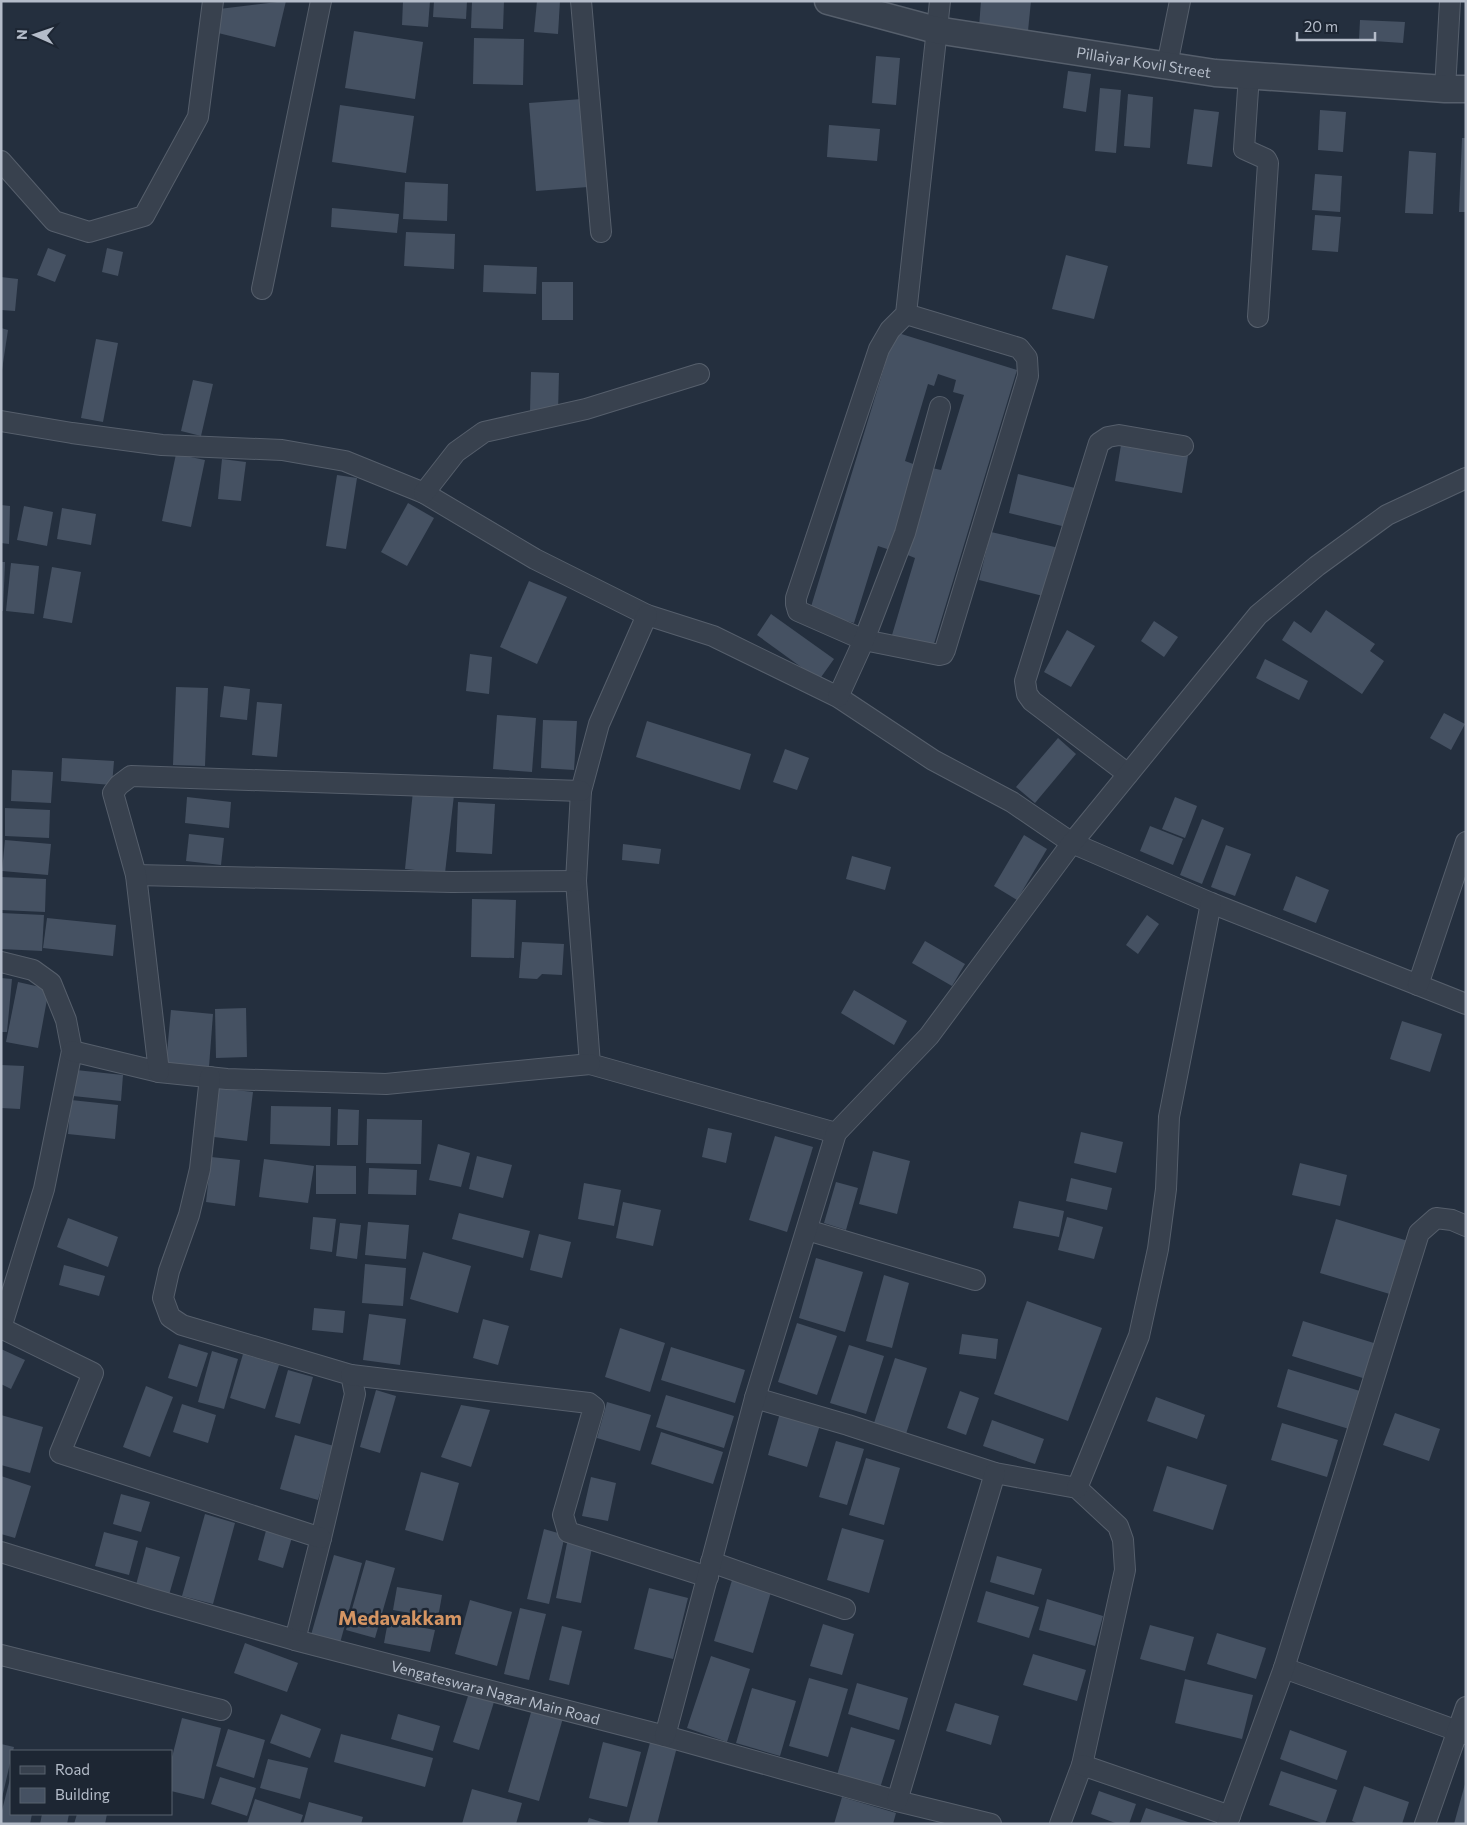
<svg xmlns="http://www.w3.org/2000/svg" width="1467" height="1825" viewBox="0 0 1467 1825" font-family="Commissioner,sans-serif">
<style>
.building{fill:#455162}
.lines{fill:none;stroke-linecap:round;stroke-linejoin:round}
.minor-casing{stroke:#565f6c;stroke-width:22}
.tertiary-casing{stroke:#565f6c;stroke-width:29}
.minor{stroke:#38414e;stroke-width:20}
.tertiary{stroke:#38414e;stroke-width:26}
.labels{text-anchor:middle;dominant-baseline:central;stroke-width:5;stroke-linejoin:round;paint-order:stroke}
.street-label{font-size:15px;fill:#b4bcc9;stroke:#1d2633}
.district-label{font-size:20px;font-weight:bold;fill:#d59563;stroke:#1d2633}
</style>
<rect width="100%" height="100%" fill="#242f3e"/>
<g class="building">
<polygon points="286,1 275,47 214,32 219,9"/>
<polygon points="403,1 430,1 428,27 402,25"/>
<polygon points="434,1 467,1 466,19 433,17"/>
<polygon points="472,1 504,1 503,29 471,28"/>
<polygon points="537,1 560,1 558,34 534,32"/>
<polygon points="981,1 1031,1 1028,31 979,27"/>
<polygon points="1360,20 1405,22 1403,43 1359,40"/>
<polygon points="354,31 423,42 415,99 345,88"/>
<polygon points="474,38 524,39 523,85 473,84"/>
<polygon points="876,56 900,58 896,105 872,103"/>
<polygon points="1068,71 1091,74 1086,112 1063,108"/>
<polygon points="1100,88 1121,90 1116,153 1095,151"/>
<polygon points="1128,94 1153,97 1150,148 1124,146"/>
<polygon points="582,99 588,187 536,191 529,103"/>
<polygon points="340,105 414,116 406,173 332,162"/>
<polygon points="1194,109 1219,112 1212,167 1187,164"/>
<polygon points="1320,110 1346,112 1343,152 1318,150"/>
<polygon points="829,125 880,129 877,161 827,157"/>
<polygon points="1462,138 1466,138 1466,212 1459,212"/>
<polygon points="1409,151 1436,153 1433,214 1405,213"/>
<polygon points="1315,174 1342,176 1340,212 1312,210"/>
<polygon points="405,182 448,184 447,221 403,219"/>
<polygon points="332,208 399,214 397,233 331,227"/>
<polygon points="1315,215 1341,217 1338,252 1312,250"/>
<polygon points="406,232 455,234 454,269 404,266"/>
<polygon points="48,248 66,255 55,282 37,275"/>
<polygon points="107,248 123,252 118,276 102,272"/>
<polygon points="1066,255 1108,266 1094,319 1052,309"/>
<polygon points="484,265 537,267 536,294 483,292"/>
<polygon points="1,277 18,279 15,311 1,310"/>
<rect x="542" y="282" width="31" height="38"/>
<polygon points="1,328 8,330 2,370 1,370"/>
<polygon points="895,332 1017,370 933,647 892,635 915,558 905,554 932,468 941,470 964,395 953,392 956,380 938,374 934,386 928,384 905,461 916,465 890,550 878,546 854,623 810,610"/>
<polygon points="96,339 118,343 103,422 81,418"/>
<polygon points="531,372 559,373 558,413 530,412"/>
<polygon points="193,380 213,384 201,436 181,431"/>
<polygon points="1121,445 1188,456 1182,493 1115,481"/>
<polygon points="176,454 205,460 191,527 162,521"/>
<polygon points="222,459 246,462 241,501 218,499"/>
<polygon points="1018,474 1075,488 1066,527 1009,513"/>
<polygon points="337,475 357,478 346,549 326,546"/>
<polygon points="408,503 434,518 407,566 381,552"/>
<polygon points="1,505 10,506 9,544 1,543"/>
<polygon points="24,506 53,512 47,546 17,540"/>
<polygon points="62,508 96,514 91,545 57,539"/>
<polygon points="991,532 1059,548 1047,597 979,580"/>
<polygon points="1,562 5,562 3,611 1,611"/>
<polygon points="11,563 39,566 34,614 6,611"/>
<polygon points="52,567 81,572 72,623 43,618"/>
<polygon points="529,581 567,597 537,664 500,647"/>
<polygon points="1326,610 1375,644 1370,651 1384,661 1362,694 1282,640 1294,621 1311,633"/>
<polygon points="771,614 834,659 819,680 757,635"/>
<polygon points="1154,621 1178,637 1164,657 1141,641"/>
<polygon points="1067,630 1095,646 1071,687 1044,672"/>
<polygon points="470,654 492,657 489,694 466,691"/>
<polygon points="1265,659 1308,681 1299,700 1256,678"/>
<polygon points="224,686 250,689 247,720 220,717"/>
<polygon points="176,687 208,688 205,766 173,765"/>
<polygon points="257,702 282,704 277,757 252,755"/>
<polygon points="1444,713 1465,724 1451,750 1430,738"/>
<polygon points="497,715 536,718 532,772 493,769"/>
<polygon points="543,720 577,721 574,770 541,768"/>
<polygon points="647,721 751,754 740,790 636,757"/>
<polygon points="1058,738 1076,754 1035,803 1016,787"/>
<polygon points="785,749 809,758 797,790 773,782"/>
<polygon points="62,758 114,761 112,785 61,781"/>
<polygon points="12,770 53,772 51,803 11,801"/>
<polygon points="413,791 454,795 445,873 405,869"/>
<polygon points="187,797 231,802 229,828 185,823"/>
<polygon points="1175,797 1197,806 1185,838 1162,829"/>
<polygon points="458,802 495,804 492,854 456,852"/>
<polygon points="5,808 50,810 49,838 5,836"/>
<polygon points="1202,819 1224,828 1202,884 1180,875"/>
<polygon points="1150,826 1183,839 1173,865 1140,851"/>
<polygon points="189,834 224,838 221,865 186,861"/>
<polygon points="1024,835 1047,849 1017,900 994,886"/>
<polygon points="5,840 51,844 48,875 2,871"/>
<polygon points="623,844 661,849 659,864 622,860"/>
<polygon points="1226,845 1251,854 1235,896 1211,887"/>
<polygon points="852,856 891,867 885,890 846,879"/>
<polygon points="1296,876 1329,890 1316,923 1283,910"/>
<polygon points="1,877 46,879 45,912 1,910"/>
<polygon points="472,899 516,900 514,958 471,957"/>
<polygon points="1,913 44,915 42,951 1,949"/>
<polygon points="1147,915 1159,924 1138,954 1126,945"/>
<polygon points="47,918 116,925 113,956 43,948"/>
<polygon points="925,941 965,964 952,986 912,963"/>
<polygon points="522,942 564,944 562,975 542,974 537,979 519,978"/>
<polygon points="1,978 12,979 7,1032 1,1032"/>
<polygon points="18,982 49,989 38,1048 6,1042"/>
<polygon points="854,990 907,1021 894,1045 841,1013"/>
<polygon points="246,1008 247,1057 216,1058 215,1009"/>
<polygon points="171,1010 213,1014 209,1067 166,1063"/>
<polygon points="1402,1021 1442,1034 1430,1072 1390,1059"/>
<polygon points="1,1065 24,1066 20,1109 1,1108"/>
<polygon points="76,1070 123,1075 121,1101 73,1096"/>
<polygon points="219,1088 253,1092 247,1141 214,1137"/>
<polygon points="71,1100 118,1105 115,1139 68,1134"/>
<polygon points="271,1106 331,1107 330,1146 270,1144"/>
<polygon points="338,1109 359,1110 358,1145 337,1145"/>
<polygon points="367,1119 422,1120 421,1164 366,1163"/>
<polygon points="708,1128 732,1133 726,1163 702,1157"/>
<polygon points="1081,1132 1123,1142 1116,1173 1074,1163"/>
<polygon points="775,1136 813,1147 787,1232 749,1220"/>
<polygon points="438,1144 470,1153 461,1187 429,1180"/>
<polygon points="873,1151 910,1161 897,1214 859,1204"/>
<polygon points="477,1156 512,1165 503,1198 469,1189"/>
<polygon points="211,1157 240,1160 235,1206 206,1202"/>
<polygon points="264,1159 314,1166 308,1203 259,1197"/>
<polygon points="1300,1163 1347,1175 1340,1206 1292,1195"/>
<polygon points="316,1165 356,1166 356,1194 316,1194"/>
<polygon points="369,1168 417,1170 416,1195 368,1194"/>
<polygon points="1071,1178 1112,1188 1107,1210 1066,1201"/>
<polygon points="836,1182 858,1188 846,1230 824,1223"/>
<polygon points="584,1183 621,1190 614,1226 578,1219"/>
<polygon points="1019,1201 1064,1211 1059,1237 1013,1228"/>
<polygon points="623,1202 661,1210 653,1246 616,1238"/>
<polygon points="459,1213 530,1231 523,1258 452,1239"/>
<polygon points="313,1217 336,1219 332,1252 310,1249"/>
<polygon points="1067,1217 1103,1227 1094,1259 1058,1250"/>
<polygon points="68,1218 118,1237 108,1267 57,1247"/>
<polygon points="1336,1219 1408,1241 1393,1295 1320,1273"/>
<polygon points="368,1222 409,1225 406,1259 365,1255"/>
<polygon points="340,1223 361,1225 357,1259 336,1256"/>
<polygon points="539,1234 571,1242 562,1278 530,1270"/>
<polygon points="423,1252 471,1266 458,1313 410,1299"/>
<polygon points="816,1258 863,1272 845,1332 799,1318"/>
<polygon points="365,1264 406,1268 403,1306 362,1303"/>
<polygon points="64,1265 105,1276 99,1296 59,1285"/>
<polygon points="884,1275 909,1283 892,1348 866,1341"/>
<polygon points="1027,1301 1102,1328 1068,1421 994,1394"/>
<polygon points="314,1308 345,1311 343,1333 312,1330"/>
<polygon points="369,1314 406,1319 400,1365 363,1360"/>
<polygon points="483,1319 509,1326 498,1365 473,1358"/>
<polygon points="1303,1321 1377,1344 1366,1379 1292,1356"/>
<polygon points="797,1323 837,1336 817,1395 778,1382"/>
<polygon points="620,1328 665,1343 650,1392 605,1377"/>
<polygon points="962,1334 998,1339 996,1359 959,1354"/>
<polygon points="179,1344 208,1353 197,1387 168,1378"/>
<polygon points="849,1345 884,1356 866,1414 830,1403"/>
<polygon points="671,1347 745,1370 735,1403 661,1380"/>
<polygon points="1,1349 25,1360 11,1389 1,1384"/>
<polygon points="212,1351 238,1359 224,1409 198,1402"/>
<polygon points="243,1354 279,1365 265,1409 230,1398"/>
<polygon points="895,1358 927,1368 906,1434 874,1423"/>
<polygon points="1288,1369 1360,1391 1349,1429 1277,1407"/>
<polygon points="288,1370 313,1377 300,1424 275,1417"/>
<polygon points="146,1386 173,1397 150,1457 123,1447"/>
<polygon points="376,1390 396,1396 380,1453 360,1447"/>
<polygon points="960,1391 979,1398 966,1435 947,1428"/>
<polygon points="666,1395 734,1416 724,1448 656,1427"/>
<polygon points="1156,1397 1205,1415 1197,1439 1147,1421"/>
<polygon points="607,1402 651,1415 640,1451 597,1438"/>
<polygon points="182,1404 216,1415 208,1443 173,1432"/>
<polygon points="461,1405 490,1410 471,1467 441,1457"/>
<polygon points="780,1413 820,1425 807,1467 768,1455"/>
<polygon points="1395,1413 1440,1429 1429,1461 1383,1445"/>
<polygon points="1,1415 43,1427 30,1473 1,1465"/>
<polygon points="992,1420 1044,1439 1035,1464 983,1446"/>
<polygon points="1282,1423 1338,1440 1327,1477 1271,1460"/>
<polygon points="661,1432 723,1452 713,1484 651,1464"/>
<polygon points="295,1435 334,1446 318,1500 280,1489"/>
<polygon points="836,1441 864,1449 847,1505 819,1497"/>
<polygon points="866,1458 900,1468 884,1525 849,1515"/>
<polygon points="1167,1466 1227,1485 1213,1530 1153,1511"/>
<polygon points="421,1472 459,1483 443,1541 405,1530"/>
<polygon points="1,1476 31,1486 15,1538 1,1534"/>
<polygon points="591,1477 616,1483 608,1521 582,1516"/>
<polygon points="121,1494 150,1502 141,1532 113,1524"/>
<polygon points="205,1514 235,1523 213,1604 182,1596"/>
<polygon points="267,1527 293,1534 283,1568 258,1560"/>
<polygon points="842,1528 884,1540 869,1593 827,1580"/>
<polygon points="544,1529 565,1535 549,1604 527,1599"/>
<polygon points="104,1532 138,1541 129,1575 95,1566"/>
<polygon points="568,1538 593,1543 581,1603 556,1598"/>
<polygon points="146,1547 180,1557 169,1595 136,1585"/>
<polygon points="334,1555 362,1563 340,1643 311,1635"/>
<polygon points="997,1556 1042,1569 1034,1595 990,1582"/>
<polygon points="366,1560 395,1568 375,1638 346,1630"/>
<polygon points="732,1580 771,1592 753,1653 714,1641"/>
<polygon points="397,1587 442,1595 438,1618 393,1610"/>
<polygon points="649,1588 688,1598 673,1659 634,1649"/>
<polygon points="986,1591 1039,1607 1029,1638 977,1622"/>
<polygon points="1047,1599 1103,1616 1095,1646 1039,1630"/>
<polygon points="470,1600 512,1612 497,1666 455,1654"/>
<polygon points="520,1608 546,1614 529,1680 504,1674"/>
<polygon points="388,1621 435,1630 430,1652 384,1643"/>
<polygon points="823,1624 854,1634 842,1675 810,1666"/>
<polygon points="1150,1625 1194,1637 1185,1671 1140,1659"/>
<polygon points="562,1626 582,1631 569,1685 549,1680"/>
<polygon points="1217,1633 1266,1648 1256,1679 1207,1664"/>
<polygon points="245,1643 298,1663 287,1692 234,1673"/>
<polygon points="1033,1654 1086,1670 1077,1701 1023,1685"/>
<polygon points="711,1656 750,1669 727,1742 687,1728"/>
<polygon points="809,1678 848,1689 828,1757 789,1746"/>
<polygon points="1185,1679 1253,1695 1242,1739 1175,1723"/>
<polygon points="857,1683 908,1698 899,1730 848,1714"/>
<polygon points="752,1688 796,1701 780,1756 736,1743"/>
<polygon points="469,1693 494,1702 479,1750 453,1742"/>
<polygon points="955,1703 999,1716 991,1745 946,1731"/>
<polygon points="532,1709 563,1718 539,1801 508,1792"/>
<polygon points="281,1714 321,1729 310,1758 270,1743"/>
<polygon points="398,1714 440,1726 433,1751 391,1739"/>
<polygon points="182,1718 221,1728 204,1799 171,1791 171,1761"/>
<polygon points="851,1727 895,1740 880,1788 837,1775"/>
<polygon points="228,1729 265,1740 254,1778 216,1766"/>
<polygon points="1290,1730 1347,1751 1337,1780 1280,1759"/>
<polygon points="341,1734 433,1758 425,1787 334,1762"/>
<polygon points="651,1739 677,1747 657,1824 628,1824"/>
<polygon points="603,1742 641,1752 627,1807 589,1798"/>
<polygon points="1,1744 14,1747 13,1751 11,1751 11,1759 2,1798"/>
<polygon points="268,1759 308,1768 300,1799 260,1788"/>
<polygon points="1281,1771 1337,1790 1325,1824 1269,1805"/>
<polygon points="11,1775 11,1814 32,1814 30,1824 1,1824 1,1814"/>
<polygon points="220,1777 256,1788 247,1816 211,1804"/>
<polygon points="1465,1784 1466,1824 1454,1824"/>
<polygon points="1364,1786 1409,1802 1402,1824 1359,1824 1352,1821"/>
<polygon points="472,1789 522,1803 516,1824 462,1824"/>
<polygon points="1099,1791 1136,1804 1129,1824 1118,1824 1091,1814"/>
<polygon points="842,1797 896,1813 893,1824 834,1824"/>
<polygon points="255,1799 303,1815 300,1824 247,1824"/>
<polygon points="309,1802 363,1817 361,1824 303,1824"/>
<polygon points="1146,1808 1191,1823 1191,1824 1140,1824"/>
<polygon points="42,1814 69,1814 67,1824 40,1824"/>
<polygon points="77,1814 107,1814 105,1824 74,1824"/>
<polygon points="589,1818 605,1823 605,1824 587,1824"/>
</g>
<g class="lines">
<g class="minor-casing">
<g id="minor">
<polyline points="581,1 601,232"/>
<polyline points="1167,65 1180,1"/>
<polyline points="1249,75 1244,149 1266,159 1268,163 1258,317"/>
<polyline points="1445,89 1450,1"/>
<polyline points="1,161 54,221 89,232 144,216 198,117 213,1"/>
<polyline points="262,289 321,1"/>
<polyline points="906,314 890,330 879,349 796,598 796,604 798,611 864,640 939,655 943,654 945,650 1028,376 1027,358 1019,348 906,314 940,1"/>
<polyline points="1,421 72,433 162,445 282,450 345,461 424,493 535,559 647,615 713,636 838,697 933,760 1012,802 1072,843 1211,903 1466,1004"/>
<polyline points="424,493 456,452 484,432 586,409 699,374"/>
<polyline points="647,615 599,724 581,791 576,881 590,1064 836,1133"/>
<polyline points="838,697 864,640 905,533 940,407"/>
<polyline points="1128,774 1032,701 1027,694 1025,681 1099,443 1108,437 1119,435 1183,446"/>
<polyline points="136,875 452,882 576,881"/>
<polyline points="1,962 33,970 51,983 66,1020 72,1051 44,1189 1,1328"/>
<polyline points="1418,985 1466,842"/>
<polyline points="72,1051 159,1072 227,1079 386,1084 590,1064"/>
<polyline points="159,1072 136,875 113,793 119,785 131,776 581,791"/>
<polyline points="210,1077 200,1169 189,1215 169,1271 163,1298 170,1317 182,1325 351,1375 355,1394 321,1538 295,1640"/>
<polyline points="807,1230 975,1280"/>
<polyline points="1,1328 93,1373 60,1453 321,1538"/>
<polyline points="351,1375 589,1403 594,1407 563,1515 568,1532 708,1577"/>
<polyline points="755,1398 848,1425 995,1473 1077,1488 1118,1526 1123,1540 1125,1570 1082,1765 1060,1824"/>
<polyline points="1077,1488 1139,1336 1158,1249 1166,1189 1169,1117 1211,903"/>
<path id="s1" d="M1,1552L149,1598L295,1640L665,1736L897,1801L991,1824"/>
<polyline points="711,1562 845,1609"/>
<polyline points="1,1655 221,1710"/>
<polyline points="1284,1668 1466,1734"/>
<polyline points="665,1736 755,1398 836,1133 929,1036 1072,843 1258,615 1317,566 1387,515 1466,478"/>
<polyline points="1082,1765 1230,1816"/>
<polyline points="897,1801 995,1473"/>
<polyline points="1227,1824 1284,1668 1419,1233 1436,1218 1452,1220 1466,1226"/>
<polyline points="1425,1824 1466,1707"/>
</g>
</g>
<g class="tertiary-casing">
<g id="tertiary">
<path id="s2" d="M828,1L936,30L1215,73L1445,89H1466"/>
</g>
</g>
<use href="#minor" class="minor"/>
<use href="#tertiary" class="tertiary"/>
</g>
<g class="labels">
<g class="street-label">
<text stroke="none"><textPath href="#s2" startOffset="322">Pillaiyar Kovil Street</textPath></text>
<text stroke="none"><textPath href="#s1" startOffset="514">Vengateswara Nagar Main Road</textPath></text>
</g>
<g class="district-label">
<text x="400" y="1617">Medavakkam</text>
</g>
</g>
<rect width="1467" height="1825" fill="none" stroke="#b4bcc9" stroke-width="5"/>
<rect x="10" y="1750" width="162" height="65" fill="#1d2633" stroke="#59626f"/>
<rect x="20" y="1766" width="25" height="8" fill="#38414e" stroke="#59626f"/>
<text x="55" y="1775" font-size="15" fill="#b4bcc9">Road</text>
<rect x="20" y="1788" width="25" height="15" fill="#455162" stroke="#59626f"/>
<text x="55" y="1800" font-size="15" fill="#b4bcc9">Building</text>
<g transform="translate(35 35) rotate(272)" stroke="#1d2633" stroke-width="4" paint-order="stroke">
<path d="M0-4L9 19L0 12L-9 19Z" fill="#b4bcc9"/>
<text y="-8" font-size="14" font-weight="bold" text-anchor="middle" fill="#b4bcc9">N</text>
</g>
<path d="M1297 32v8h78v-8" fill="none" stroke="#b4bcc9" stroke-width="2.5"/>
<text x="1304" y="32" font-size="15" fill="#b4bcc9" stroke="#1d2633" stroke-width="4" paint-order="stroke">20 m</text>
</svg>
